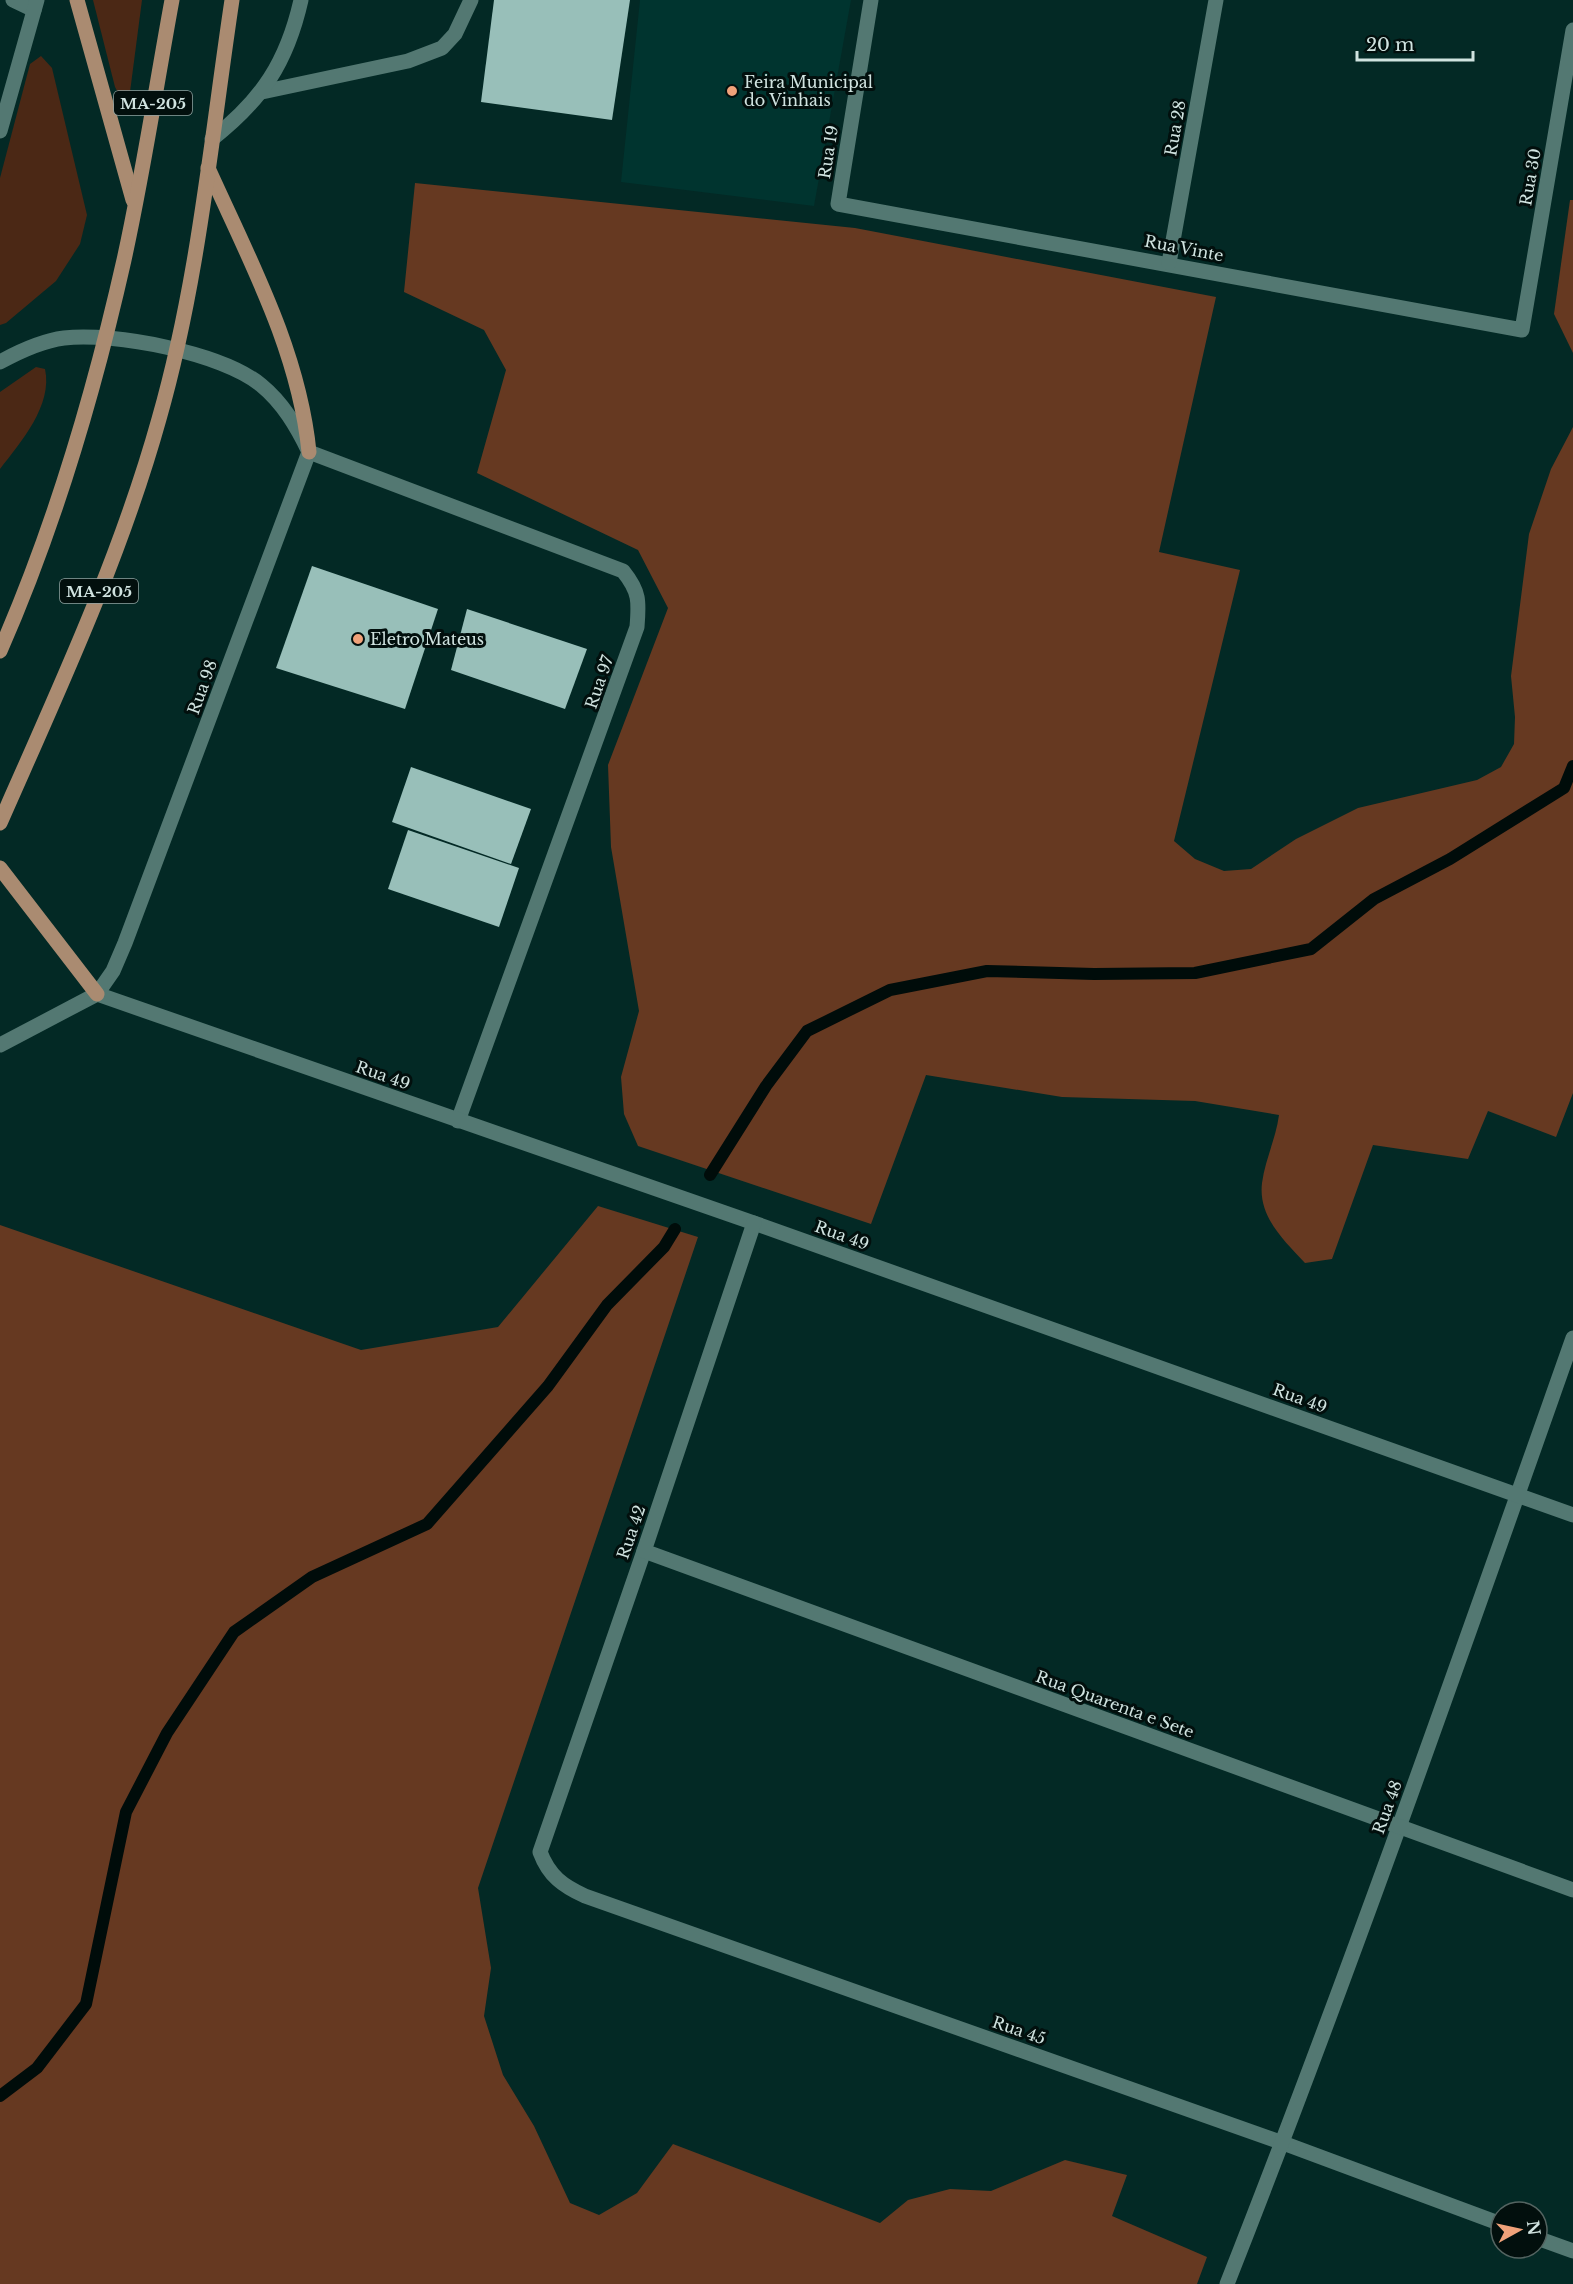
<svg xmlns="http://www.w3.org/2000/svg" width="1573" height="2284" viewBox="0 0 1573 2284" font-family="'Libre Baskerville',serif">
<style>
.built{fill:#00342f}
.green{fill:#4b2815}
.forest{fill:#663921}
.lines{fill:none;stroke-linecap:round;stroke-linejoin:round}
.stream{stroke:#000c0a;stroke-width:12}
.building{fill:#98bfb9}
.service{stroke:#537872;stroke-width:15}
.minor{stroke:#537872;stroke-width:15}
.tertiary{stroke:#537872;stroke-width:15}
.primary{stroke:#aa8b71;stroke-width:15}
.poi-dot{fill:#f0a27a;stroke:#020f0d;stroke-width:2}
.labels{text-anchor:middle;dominant-baseline:central;stroke-width:6;stroke-linejoin:round;paint-order:stroke}
.shield{fill:#020f0d;stroke:#92a3a1;stroke-width:1.5}
.shield-label{font-size:15px;font-weight:bold;fill:#d0e3e0}
.poi-label{font-size:16px;fill:#d0e3e0;stroke:#020f0d;text-anchor:start}
.street-label{font-size:16px;fill:#d0e3e0;stroke:#020f0d}
</style>
<rect width="100%" height="100%" fill="#032925"/>
<polygon class="built" points="640,0 851,0 814,206 621,182"/>
<g class="green">
<polygon points="93,0 142,0 130,92 121,98 115,87"/>
<polygon points="41,56 52,68 87,215 80,244 56,281 6,323 0,325 0,178 30,64"/>
<path d="M36,367L45,369C53,405 21,442 0,469V392Z"/>
</g>
<g class="forest">
<path d="M415,183L855,228L1216,297L1159,552L1240,570L1174,841L1195,859L1224,871L1251,869L1296,839L1358,808L1477,780L1501,767L1514,744L1515,717L1511,676L1529,534L1551,469L1573,427V1093L1556,1137L1488,1111L1468,1159L1373,1145L1332,1259L1305,1263C1284,1240 1258,1217 1262,1183C1265,1160 1276,1138 1279,1115L1195,1101L1062,1097L926,1075L871,1224L638,1146L624,1114L621,1077L639,1011L611,847L608,765L668,608L638,550L477,473L506,370L484,330L404,292Z"/>
<polygon points="1570,200 1573,200 1573,353 1554,314"/>
<polygon points="598,1206 698,1237 478,1888 491,1968 484,2016 503,2075 534,2126 570,2203 599,2215 637,2193 673,2144 880,2223 908,2200 950,2189 991,2191 1065,2160 1127,2175 1112,2216 1207,2257 1197,2284 0,2284 0,1225 361,1350 498,1327"/>
</g>
<g class="lines">
<g class="stream">
<polyline points="710,1175 766,1086 807,1031 890,990 987,971 1094,974 1195,973 1311,949 1374,899 1450,859 1564,788 1573,766"/>
<polyline points="0,2096 37,2068 86,2004 126,1812 167,1733 234,1632 312,1577 427,1524 548,1386 607,1305 664,1247 675,1229"/>
</g>
</g>
<g class="building">
<polygon points="494,0 630,0 612,120 481,102"/>
<polygon points="312,566 438,609 405,709 276,668"/>
<polygon points="467,609 587,649 565,709 451,670"/>
<polygon points="411,767 531,809 511,864 392,822"/>
<polygon points="408,830 519,868 499,927 388,889"/>
</g>
<g class="lines">
<g class="service">
<polyline points="262,92 408,61 442,48 455,34 471,0"/>
<path d="M212,139C262,100 287,62 301,0"/>
</g>
<g class="minor">
<polyline points="13,0 34,10"/>
<polyline points="871,0 838,204 1522,330 1573,30"/>
<polyline points="1169,263 1216,0"/>
<path d="M309,452L623,571C640,592 639,602 637,627L458,1121"/>
<path d="M644,1551L540,1852C549,1876 563,1886 585,1896L1283,2143L1501,2224"/>
<polyline points="1537,2238 1573,2251"/>
<path d="M1227,2284C1350,1972 1461,1655 1573,1338"/>
</g>
<g class="tertiary">
<polyline points="0,131 37,0"/>
<path d="M0,362C20,351 41,341 64,338C114,332 222,353 261,385C283,403 297,427 309,452L125,943L113,971L97,994L0,1045"/>
<polyline points="97,994 754,1223 1573,1515"/>
<polyline points="754,1223 644,1551 1573,1890"/>
</g>
<g class="primary">
<polyline points="77,0 133,200"/>
<path d="M208,168C249,259 299,351 309,452"/>
<path d="M0,651C55,526 94,393 124,260C143,174 156,87 172,0"/>
<path d="M0,823C58,691 120,559 159,419C198,283 211,140 232,0"/>
<polyline points="0,868 97,994"/>
</g>
</g>
<g class="poi-dot">
<circle cx="732" cy="91" r="6"/>
<circle cx="358" cy="639" r="6"/>
</g>
<g class="labels">
<g class="shield">
<rect x="114" y="91" width="78" height="24" rx="4.5"/>
<rect x="60" y="579" width="78" height="24" rx="4.5"/>
</g>
<g class="shield-label">
<text x="153" y="103">MA-205</text>
<text x="99" y="591">MA-205</text>
</g>
<g class="poi-label">
<text x="744" y="82">Feira Municipal<tspan x="744" dy="18">do Vinhais</tspan></text>
<text x="370" y="639">Eletro Mateus</text>
</g>
<g class="street-label">
<text transform="translate(1175 128) rotate(-80)">Rua 28</text>
<text transform="translate(828 152) rotate(-81)">Rua 19</text>
<text transform="translate(1530 177) rotate(-80)">Rua 30</text>
<text transform="translate(1184 248) rotate(11)">Rua Vinte</text>
<text transform="translate(599 682) rotate(-71)">Rua 97</text>
<text transform="translate(202 687) rotate(-70)">Rua 98</text>
<text transform="translate(383 1075) rotate(19)">Rua 49</text>
<text transform="translate(842 1235) rotate(20)">Rua 49</text>
<text transform="translate(1300 1398) rotate(20)">Rua 49</text>
<text transform="translate(631 1532) rotate(-71)">Rua 42</text>
<text transform="translate(1115 1704) rotate(20)">Rua Quarenta e Sete</text>
<text transform="translate(1387 1807) rotate(-70)">Rua 48</text>
<text transform="translate(1019 2030) rotate(19)">Rua 45</text>
</g>
</g>
<g transform="translate(1519 2230) rotate(82)"><circle r="28" fill="#020f0d" stroke="#546461" stroke-width="1.5"/>
<path d="M0-4.5L10 22L0 15L-10 22Z" fill="#f0a27a"/>
<text y="-9" font-size="16" font-weight="bold" text-anchor="middle" fill="#d0e3e0">N</text>
</g>
<path d="M1357 51v9h116v-9" fill="none" stroke="#d0e3e0" stroke-width="3"/>
<text x="1366" y="51" font-size="18" fill="#d0e3e0" stroke="#020f0d" stroke-width="4.5" paint-order="stroke">20 m</text>
</svg>
